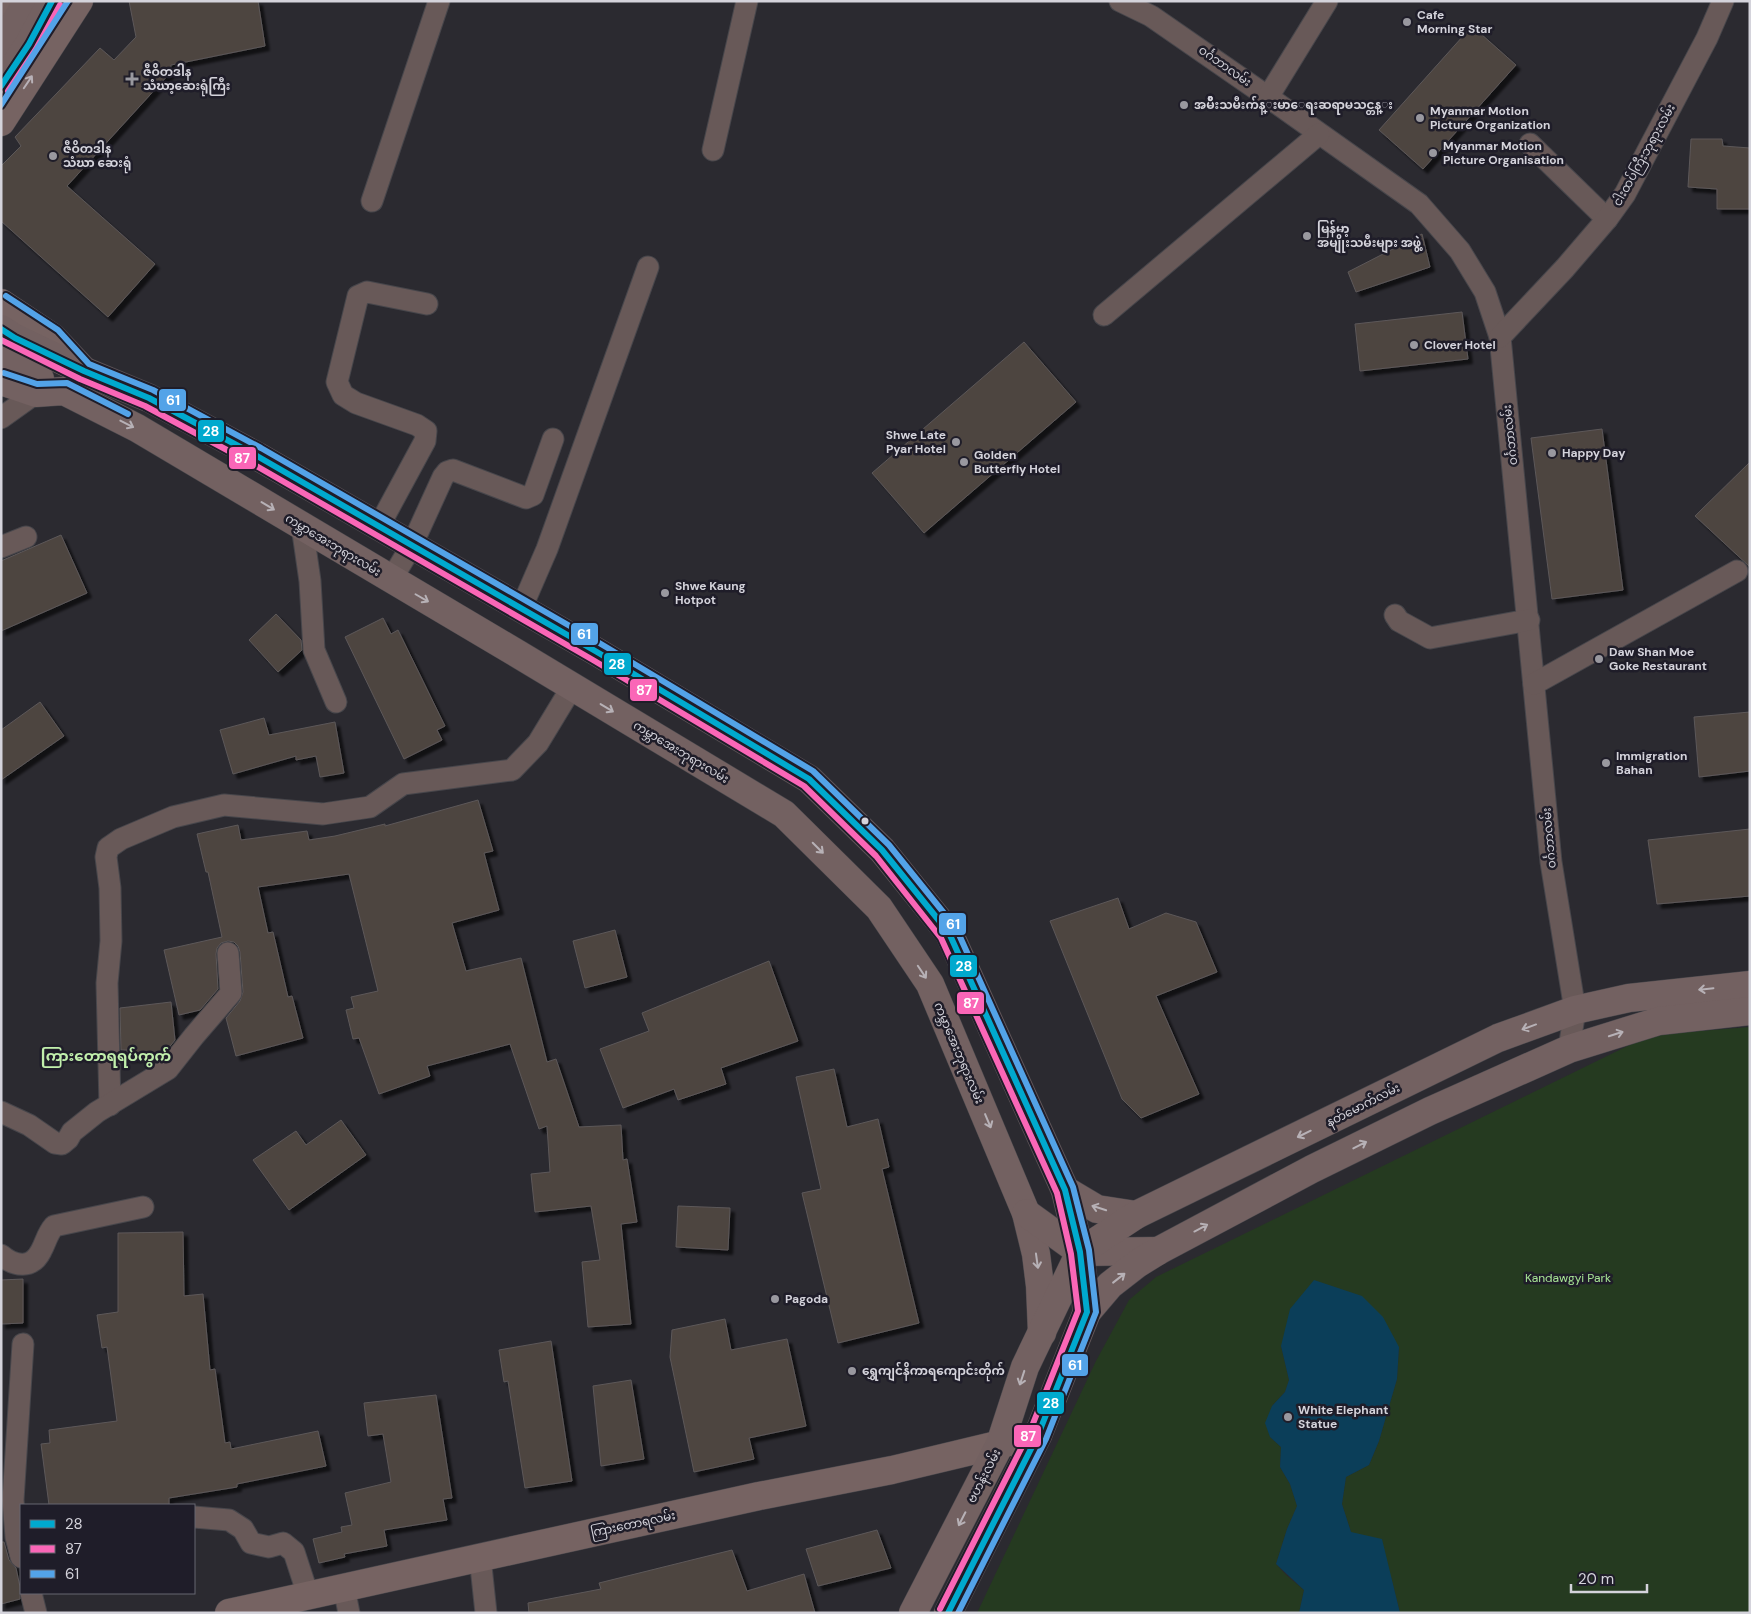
<svg xmlns="http://www.w3.org/2000/svg" width="1751" height="1614" viewBox="0 0 1751 1614" font-family="'DM Sans','Noto Sans Myanmar',sans-serif">
<style>
.green{fill:#253a20}
.water{fill:#0b3e59}
.building{fill:#4e4440;stroke:#5c5859;filter:url(#shadow)}
.lines{fill:none;stroke-linecap:round;stroke-linejoin:round}
.minor-casing{stroke:#47464b;stroke-width:23}
.secondary-casing{stroke:#47464b;stroke-width:29}
.primary-casing{stroke:#47464b;stroke-width:29}
.minor{stroke:#685958;stroke-width:21}
.secondary{stroke:#766362;stroke-width:28}
.primary{stroke:#736161;stroke-width:28}
.bus-1-casing{stroke:#1f1d29;stroke-width:10}
.bus-2-casing{stroke:#1f1d29;stroke-width:10}
.bus-3-casing{stroke:#1f1d29;stroke-width:10}
.bus-1{stroke:#00a9ce;stroke-width:6}
.bus-2{stroke:#fa66b7;stroke-width:6}
.bus-3{stroke:#53a3e8;stroke-width:6}
.oneway{stroke:#b8b1b7}
.oneway2{stroke:#b7b1b6}
.poi-dot{fill:#99989f;stroke:#1f1d29;stroke-width:2}
.bus-dot{fill:#d4d3db;stroke:#1f1d29;stroke-width:2}
.labels{text-anchor:middle;dominant-baseline:central;stroke-width:5;stroke-linejoin:round;paint-order:stroke}
.poi-label{font-size:12px;font-weight:bold;fill:#d4d3db;stroke:#1f1d29;text-anchor:start}
.street-label{font-size:12px;fill:#d4d3db;stroke:#1f1d29}
.park-label{font-size:12px;fill:#a7e495;stroke:#1f1d29}
.quarter-label{font-size:15px;font-weight:bold;fill:#c1efac;stroke:#1f1d29}
.line-badge{stroke:#1f1d29;stroke-width:2}
.badge-label{font-size:14px;text-anchor:middle;font-weight:bold;fill:#fff}
</style>
<defs>
<filter id="shadow"><feDropShadow dx="4.5" dy="4.5" stdDeviation="1" flood-color="#0009"/></filter>
</defs>
<rect width="100%" height="100%" fill="#2b2a30"/>
<polygon class="green" points="1750,1027 1750,1613 1400,1613 1391,1577 1351,1532 1342,1504 1346,1477 1369,1465 1379,1441 1397,1379 1399,1347 1281,1346 1289,1380 1285,1392 1272,1406 1270,1437 1281,1447 1280,1467 1290,1484 1297,1506 1287,1529 1276,1564 1286,1575 1304,1590 1299,1613 977,1613 1096,1361 1129,1300 1156,1277 1650,1035"/>
<polygon class="water" points="1314,1280 1362,1296 1383,1317 1399,1347 1397,1379 1379,1441 1369,1465 1346,1477 1342,1504 1351,1532 1382,1539 1400,1613 1299,1613 1304,1590 1276,1564 1287,1529 1297,1506 1290,1484 1280,1467 1281,1447 1270,1437 1265,1423 1272,1406 1285,1392 1289,1380 1281,1346 1290,1309"/>
<g class="building">
<polygon points="129,1 258,1 265,46 171,65 170,73 67,186 155,264 108,317 1,221 1,166 21,146 15,137 100,48 114,60 136,37"/>
<polygon points="1472,26 1516,65 1423,169 1379,130"/>
<polygon points="1691,139 1722,139 1723,146 1750,148 1750,209 1717,209 1717,189 1688,187"/>
<polygon points="1422,234 1430,267 1356,292 1348,272"/>
<polygon points="1462,312 1468,359 1360,371 1355,324"/>
<polygon points="1024,342 1076,402 924,533 872,473"/>
<polygon points="1602,429 1623,590 1552,599 1531,438"/>
<polygon points="1750,462 1750,567 1695,516"/>
<polygon points="61,535 87,593 1,631 1,561"/>
<polygon points="276,614 301,640 302,650 278,672 249,640"/>
<polygon points="383,618 391,634 398,630 445,726 437,730 442,740 404,759 345,637"/>
<polygon points="40,702 64,736 1,780 1,730"/>
<polygon points="1750,712 1750,771 1699,777 1694,717"/>
<polygon points="264,718 269,735 335,722 344,773 320,777 316,756 296,760 296,756 233,774 220,730"/>
<polygon points="478,800 493,851 484,853 499,910 452,923 466,971 521,958 547,1062 556,1059 579,1127 621,1125 623,1160 627,1159 637,1222 621,1224 631,1324 588,1327 582,1262 600,1260 591,1206 535,1212 531,1174 550,1172 547,1126 539,1129 510,1044 427,1066 430,1076 379,1094 359,1038 353,1039 346,1010 354,1008 351,997 378,991 349,874 258,887 268,933 273,932 288,997 292,996 303,1038 236,1056 226,1018 240,1001 243,992 240,952 238,946 234,942 228,941 221,943 217,948 216,954 218,989 200,1010 179,1015 164,950 222,937 208,872 206,872 197,834 238,825 241,840 307,831 309,840 335,836 385,824 385,826"/>
<polygon points="1750,829 1750,896 1657,904 1648,840"/>
<polygon points="1118,898 1129,929 1166,913 1196,922 1217,972 1156,996 1199,1094 1141,1118 1122,1099 1050,921"/>
<polygon points="615,930 627,977 585,988 573,941"/>
<polygon points="769,961 798,1041 721,1068 726,1084 678,1100 674,1089 623,1108 600,1049 649,1031 642,1013"/>
<polygon points="171,1002 175,1040 163,1055 128,1058 127,1050 121,1050 120,1008"/>
<polygon points="834,1069 847,1127 878,1119 889,1167 882,1169 919,1323 838,1343 802,1193 821,1189 796,1077"/>
<polygon points="341,1120 366,1155 289,1210 253,1160 296,1131 306,1145"/>
<polygon points="678,1206 730,1208 728,1250 676,1247"/>
<polygon points="183,1232 184,1296 203,1294 210,1370 215,1369 225,1443 230,1442 231,1449 318,1431 326,1466 237,1484 237,1487 169,1498 169,1505 49,1505 41,1444 50,1443 49,1430 117,1421 107,1347 102,1348 97,1315 118,1312 118,1233"/>
<polygon points="23,1279 23,1323 1,1324 1,1280"/>
<polygon points="725,1319 731,1350 787,1339 806,1426 749,1438 754,1459 694,1472 670,1357 672,1330"/>
<polygon points="551,1341 572,1481 525,1488 508,1381 504,1382 499,1350"/>
<polygon points="631,1380 644,1459 601,1466 593,1386"/>
<polygon points="436,1395 452,1498 443,1499 447,1520 384,1530 387,1546 344,1554 345,1557 319,1563 313,1539 342,1532 341,1527 352,1525 345,1493 391,1482 383,1434 368,1436 364,1403"/>
<polygon points="877,1530 891,1568 818,1586 806,1549"/>
<polygon points="1,1542 4,1542 9,1560 16,1568 20,1587 20,1599 1,1604"/>
<polygon points="732,1550 747,1591 804,1574 815,1613 529,1613 528,1603 601,1589 599,1583"/>
</g>
<g class="lines">
<g class="minor-casing">
<g id="minor">
<polyline points="1120,1 1151,16 1268,97 1419,204 1460,251 1485,292 1500,337 1551,862 1575,1010 1569,1049"/>
<polyline points="1268,97 1327,1"/>
<polyline points="1530,144 1607,219"/>
<polyline points="713,150 747,1"/>
<polyline points="372,201 439,1"/>
<polyline points="1104,315 1319,134"/>
<polyline points="1500,337 1565,268 1607,219 1625,194 1707,38 1723,1"/>
<polyline points="1,418 36,393"/>
<polyline points="302,526 310,581 314,650 336,702"/>
<polyline points="379,526 425,441 426,431 417,425 356,403 343,395 337,382 358,296 367,292 427,304"/>
<polyline points="1,547 26,537"/>
<polyline points="391,580 412,545 443,477 447,472 453,470 526,498 533,495 553,439"/>
<polyline points="521,609 547,549 648,267"/>
<polyline points="1395,615 1399,621 1430,638 1529,620"/>
<polyline points="1534,684 1737,571"/>
<polyline points="110,1105 107,983 111,941 110,888 106,857 108,848 121,839 173,817 224,805 323,814 370,807 403,784 512,770 538,743 572,687"/>
<polyline points="1,1112 29,1125 55,1143 62,1144 68,1139 72,1132 97,1112 168,1069 194,1036 231,993 228,953"/>
<path d="M1,1255C15,1267 32,1269 41,1251C46,1242 47,1234 54,1226L143,1207"/>
<polyline points="194,1517 229,1520 243,1529 251,1543 269,1547 283,1543 294,1552 308,1595"/>
<polyline points="21,1557 16,1537 13,1500 23,1344"/>
<polyline points="480,1557 486,1613"/>
<polyline points="344,1588 349,1613"/>
<polyline points="31,1593 36,1613"/>
</g>
</g>
<g class="secondary-casing">
<g id="secondary">
<polyline points="1,14 9,1"/>
<polyline points="1,122 79,1"/>
<polyline points="1,303 52,337 84,371"/>
<polyline points="229,1613 759,1496 892,1470 1038,1435"/>
</g>
</g>
<g class="primary-casing">
<g id="primary">
<polyline points="1,46 28,1"/>
<polyline points="1,86 29,44 52,1"/>
<polyline points="1,329 15,338 84,371 149,398 257,456 597,652 809,779 882,850 949,933 1065,1190 1080,1252 1087,1312"/>
<polyline points="1,359 40,379"/>
<polyline points="1,381 36,393 64,391 137,428 518,654 784,814 879,908 930,984 1026,1213 1036,1254 1040,1286 1042,1333"/>
<polyline points="1065,1190 1097,1209 1136,1215"/>
<polyline points="1026,1213 1080,1252 1158,1251"/>
<polyline points="913,1613 1000,1444 1025,1367 1080,1252 1136,1215 1498,1038 1575,1010 1629,998 1750,985"/>
<polyline points="948,1613 1038,1435 1087,1312 1110,1285 1137,1264 1158,1251 1312,1169 1430,1111 1569,1049 1659,1021 1750,1011"/>
</g>
</g>
<use href="#minor" class="minor"/>
<use href="#secondary" class="secondary"/>
<use href="#primary" class="primary"/>
<g class="bus-1-casing">
<g id="bus-1">
<polyline points="1,86 29,44 52,1"/>
<polyline points="1,329 15,338 84,371 149,398 257,456 597,652 809,779 882,850 949,933 1065,1190 1080,1252 1087,1312 1038,1435 948,1613"/>
</g>
</g>
<g class="bus-2-casing">
<g id="bus-2">
<polyline points="8,91 36,49 60,5"/>
<polyline points="1,340 80,379 145,406 253,464 593,660 804,786 876,856 941,938 1057,1193 1071,1254 1078,1311 1030,1431 940,1609"/>
</g>
</g>
<g class="bus-3-casing">
<g id="bus-3">
<polyline points="1,105 68,1"/>
<polyline points="6,296 58,330 89,364 153,390 261,448 601,644 813,771 889,845 956,928 1073,1187 1089,1250 1096,1312 1046,1439 958,1613"/>
<polyline points="4,373 37,384 67,383 128,414"/>
</g>
</g>
<use href="#bus-1" class="bus-1"/>
<use href="#bus-2" class="bus-2"/>
<use href="#bus-3" class="bus-3"/>
</g>
<defs><path id="oneway-shaft" d="M-6 0H5M1.5-3L5.5 0L1.5 3" fill="none" stroke-width="1.6" stroke-linecap="round" stroke-linejoin="round" transform="scale(1.25)"/></defs>
<use class="oneway" href="#oneway-shaft" transform="translate(28 82) rotate(-56)"/>
<g class="oneway2">
<use href="#oneway-shaft" transform="translate(127 424) rotate(27)"/>
<use href="#oneway-shaft" transform="translate(268 506) rotate(31)"/>
<use href="#oneway-shaft" transform="translate(422 598) rotate(30)"/>
<use href="#oneway-shaft" transform="translate(607 708) rotate(31)"/>
<use href="#oneway-shaft" transform="translate(818 848) rotate(45)"/>
<use href="#oneway-shaft" transform="translate(922 972) rotate(56)"/>
<use href="#oneway-shaft" transform="translate(1706 989) rotate(174)"/>
<use href="#oneway-shaft" transform="translate(1529 1027) rotate(160)"/>
<use href="#oneway-shaft" transform="translate(1616 1034) rotate(-18)"/>
<use href="#oneway-shaft" transform="translate(988 1121) rotate(67)"/>
<use href="#oneway-shaft" transform="translate(1304 1134) rotate(154)"/>
<use href="#oneway-shaft" transform="translate(1360 1145) rotate(-27)"/>
<use href="#oneway-shaft" transform="translate(1099 1208) rotate(-162)"/>
<use href="#oneway-shaft" transform="translate(1201 1228) rotate(-28)"/>
<use href="#oneway-shaft" transform="translate(1037 1261) rotate(82)"/>
<use href="#oneway-shaft" transform="translate(1119 1278) rotate(-38)"/>
<use href="#oneway-shaft" transform="translate(1022 1378) rotate(108)"/>
<use href="#oneway-shaft" transform="translate(962 1519) rotate(117)"/>
</g>
<g class="poi-dot">
<circle cx="1407" cy="22" r="5"/>
<path d="M129.5 71.5h5v5h5v5h-5v5h-5v-5h-5v-5h5z"/>
<circle cx="1184" cy="105" r="5"/>
<circle cx="1420" cy="118" r="5"/>
<circle cx="1433" cy="153" r="5"/>
<circle cx="53" cy="156" r="5"/>
<circle cx="1307" cy="236" r="5"/>
<circle cx="1414" cy="345" r="5"/>
<circle cx="956" cy="442" r="5"/>
<circle cx="1552" cy="453" r="5"/>
<circle cx="964" cy="462" r="5"/>
<circle cx="665" cy="593" r="5"/>
<circle cx="1599" cy="659" r="5"/>
<circle cx="1606" cy="763" r="5"/>
<circle cx="775" cy="1299" r="5"/>
<circle cx="852" cy="1371" r="5"/>
<circle cx="1288" cy="1417" r="5"/>
</g>
<circle class="bus-dot" cx="865" cy="821" r="4.5"/>
<g class="labels">
<g class="poi-label">
<text x="1417" y="15">Cafe<tspan x="1417" dy="14">Morning Star</tspan></text>
<text x="143" y="72">ဇီဝိတဒါန<tspan x="143" dy="14">သံဃာ့ဆေးရုံကြီး</tspan></text>
<text x="1194" y="105">အမ်ိဳးသမီးက်န္းမာေရးဆရာမသင္တန္း</text>
<text x="1430" y="111">Myanmar Motion<tspan x="1430" dy="14">Picture Organization</tspan></text>
<text x="1443" y="146">Myanmar Motion<tspan x="1443" dy="14">Picture Organisation</tspan></text>
<text x="63" y="149">ဇီဝိတဒါန<tspan x="63" dy="14">သံဃာ ဆေးရုံ</tspan></text>
<text x="1317" y="229">မြန်မာ့<tspan x="1317" dy="14">အမျိုးသမီးများ အဖွဲ့</tspan></text>
<text x="1424" y="345">Clover Hotel</text>
<text x="946" y="435" text-anchor="end">Shwe Late<tspan x="946" dy="14">Pyar Hotel</tspan></text>
<text x="1562" y="453">Happy Day</text>
<text x="974" y="455">Golden<tspan x="974" dy="14">Butterfly Hotel</tspan></text>
<text x="675" y="586">Shwe Kaung<tspan x="675" dy="14">Hotpot</tspan></text>
<text x="1609" y="652">Daw Shan Moe<tspan x="1609" dy="14">Goke Restaurant</tspan></text>
<text x="1616" y="756">Immigration<tspan x="1616" dy="14">Bahan</tspan></text>
<text x="785" y="1299">Pagoda</text>
<text x="862" y="1371">ရွှေကျင်နိကာရကျောင်းတိုက်</text>
<text x="1298" y="1410">White Elephant<tspan x="1298" dy="14">Statue</tspan></text>
</g>
<g class="street-label">
<text transform="translate(1225 66) rotate(35)">ဝင်္ဂဘာလမ်း</text>
<text transform="translate(1644 155) rotate(-61)">ငါးထပ်ကြီးဘုရားလမ်း</text>
<text transform="translate(1510 435) rotate(-96)">ဝင်္ဂဘာလမ်း</text>
<text transform="translate(333 545) rotate(31)">ကမ္ဘာအေးဘုရားလမ်း</text>
<text transform="translate(681 752) rotate(31)">ကမ္ဘာအေးဘုရားလမ်း</text>
<text transform="translate(1549 838) rotate(-95)">ဝင်္ဂဘာလမ်း</text>
<text transform="translate(959 1053) rotate(67)">ကမ္ဘာအေးဘုရားလမ်း</text>
<text transform="translate(1363 1105) rotate(-27)">နတ်မောက်လမ်း</text>
<text transform="translate(984 1476) rotate(-63)">ဗဟန်းလမ်း</text>
<text transform="translate(633 1524) rotate(-12)">ကြားတောရလမ်း</text>
</g>
<g class="park-label">
<text x="1568" y="1278">Kandawgyi Park</text>
</g>
<g class="quarter-label">
<text x="106" y="1056">ကြားတောရရပ်ကွက်</text>
</g>
</g>
<g class="line-badge">
<rect x="158" y="388" width="29" height="24" rx="5" fill="#53a3e8"/>
<rect x="197" y="419" width="28" height="24" rx="5" fill="#00a9ce"/>
<rect x="228" y="446" width="29" height="24" rx="5" fill="#fa66b7"/>
<rect x="570" y="622" width="29" height="24" rx="5" fill="#53a3e8"/>
<rect x="603" y="652" width="29" height="24" rx="5" fill="#00a9ce"/>
<rect x="629" y="678" width="29" height="24" rx="5" fill="#fa66b7"/>
<rect x="938" y="912" width="29" height="24" rx="5" fill="#53a3e8"/>
<rect x="949" y="954" width="29" height="24" rx="5" fill="#00a9ce"/>
<rect x="956" y="991" width="29" height="24" rx="5" fill="#fa66b7"/>
<rect x="1061" y="1353" width="28" height="24" rx="5" fill="#53a3e8"/>
<rect x="1036" y="1391" width="29" height="24" rx="5" fill="#00a9ce"/>
<rect x="1013" y="1424" width="29" height="24" rx="5" fill="#fa66b7"/>
</g>
<g class="badge-label">
<text x="173" y="405">61</text>
<text x="211" y="436">28</text>
<text x="242" y="463">87</text>
<text x="584" y="639">61</text>
<text x="617" y="669">28</text>
<text x="644" y="695">87</text>
<text x="953" y="929">61</text>
<text x="964" y="971">28</text>
<text x="971" y="1008">87</text>
<text x="1075" y="1370">61</text>
<text x="1051" y="1408">28</text>
<text x="1028" y="1441">87</text>
</g>
<rect width="1751" height="1614" fill="none" stroke="#d4d3db" stroke-width="5"/>
<rect x="20" y="1504" width="175" height="90" fill="#1f1d29" stroke="#676670"/>
<rect x="30" y="1520" width="25" height="8" fill="#00a9ce" stroke="#676670"/>
<text x="65" y="1529" font-size="15" fill="#d4d3db">28</text>
<rect x="30" y="1545" width="25" height="8" fill="#fa66b7" stroke="#676670"/>
<text x="65" y="1554" font-size="15" fill="#d4d3db">87</text>
<rect x="30" y="1570" width="25" height="8" fill="#53a3e8" stroke="#676670"/>
<text x="65" y="1579" font-size="15" fill="#d4d3db">61</text>
<path d="M1571 1584v8h76v-8" fill="none" stroke="#d4d3db" stroke-width="2.5"/>
<text x="1578" y="1584" font-size="15" fill="#d4d3db" stroke="#1f1d29" stroke-width="4" paint-order="stroke">20 m</text>
</svg>
